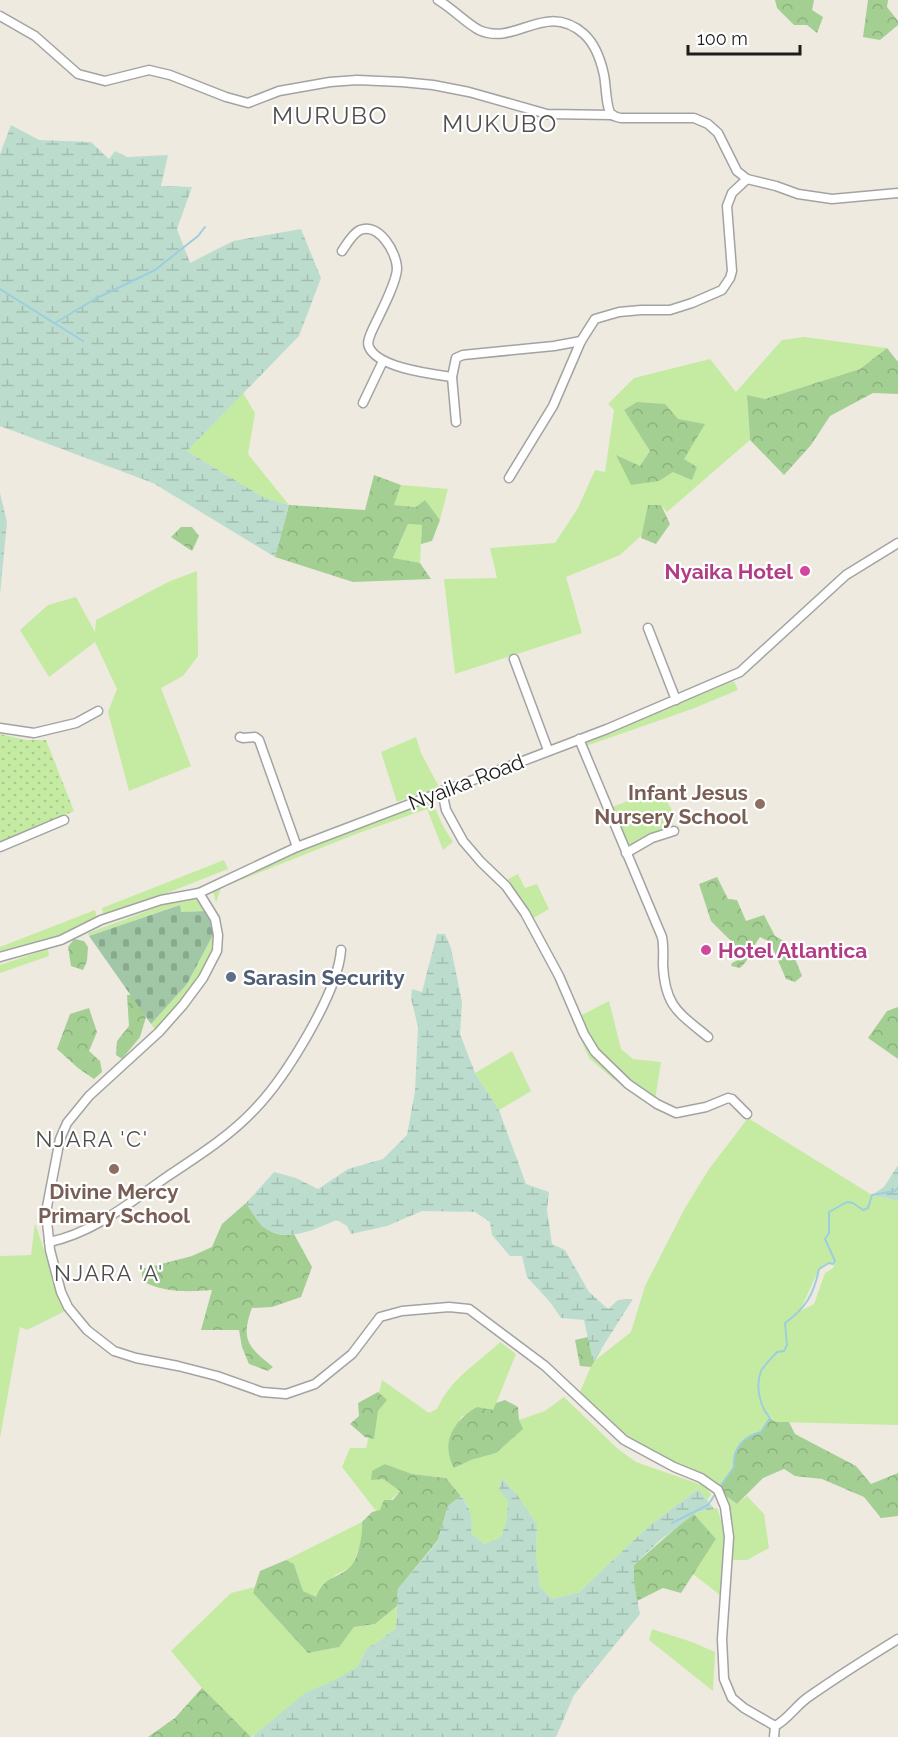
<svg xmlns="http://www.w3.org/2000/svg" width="898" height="1737" viewBox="0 0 898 1737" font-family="Raleway,sans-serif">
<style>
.grass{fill:#c5eba3;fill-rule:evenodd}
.forest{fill:url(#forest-crowns)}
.wetland{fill:url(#wetland-marsh)}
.cemetery{fill:url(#cemetery-stones)}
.garden{fill:url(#garden-dots)}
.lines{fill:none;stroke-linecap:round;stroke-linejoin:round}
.stream{stroke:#9ecede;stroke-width:2}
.minor-casing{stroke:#a3a3a3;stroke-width:11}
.minor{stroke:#fff;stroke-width:8}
.hotel-dot{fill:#d1479c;stroke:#fff;stroke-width:2}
.education-dot{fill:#8d6e63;stroke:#fff;stroke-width:2}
.service-dot{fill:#5c6f8a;stroke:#fff;stroke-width:2}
.labels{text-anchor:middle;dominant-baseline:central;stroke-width:4.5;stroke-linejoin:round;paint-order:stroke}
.hotel-label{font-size:21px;font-weight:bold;fill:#b23c85;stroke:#fff;text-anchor:end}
.street-label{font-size:21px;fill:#1c1c1c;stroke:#fff}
.education-label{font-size:21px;font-weight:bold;fill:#785e54;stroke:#fff;text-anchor:end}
.service-label{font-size:21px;font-weight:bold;fill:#4e5e75;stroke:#fff;text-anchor:start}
.neighbourhood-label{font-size:22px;letter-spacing:1.5px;fill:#4f4f4f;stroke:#fff}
.quarter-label{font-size:24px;letter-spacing:1.5px;fill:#4f4f4f;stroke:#fff}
</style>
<defs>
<pattern id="forest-crowns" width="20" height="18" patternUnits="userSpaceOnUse" patternTransform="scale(1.5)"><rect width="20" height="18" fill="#a3cf93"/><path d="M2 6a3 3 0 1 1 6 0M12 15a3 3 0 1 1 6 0" fill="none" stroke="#8cb17e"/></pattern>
<pattern id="wetland-marsh" width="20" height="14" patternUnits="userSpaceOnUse" patternTransform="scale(1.5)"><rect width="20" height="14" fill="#bcddce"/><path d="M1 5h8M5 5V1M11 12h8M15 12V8" fill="none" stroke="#a1bdb0"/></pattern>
<pattern id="cemetery-stones" width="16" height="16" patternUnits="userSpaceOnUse" patternTransform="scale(1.5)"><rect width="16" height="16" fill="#a1c7a7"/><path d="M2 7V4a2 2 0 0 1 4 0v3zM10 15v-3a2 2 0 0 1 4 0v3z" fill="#8aaa8f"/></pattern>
<pattern id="garden-dots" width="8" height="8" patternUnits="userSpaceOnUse" patternTransform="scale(1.5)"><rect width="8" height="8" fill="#c5eba3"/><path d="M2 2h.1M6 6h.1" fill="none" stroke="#a9c98c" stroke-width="1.8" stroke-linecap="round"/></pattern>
</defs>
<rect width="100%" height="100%" fill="#eeeae0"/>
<g class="grass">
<path d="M804,337L887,348L860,369L765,399L747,396L750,440L667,512L661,505H648L642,535L620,555L566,577L582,633L455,674L444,579L497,578L490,548L555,543L578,508L595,470L605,472L614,410L608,404L634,378L710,359L736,392L782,340ZM624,410L684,459L673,472L659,481L617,455L640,467L650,450Z"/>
<polygon points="243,393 255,413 248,454 289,505 263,497 187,451"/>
<polygon points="401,485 448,489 440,520 425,501 416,507 394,505"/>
<polygon points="408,524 422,525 420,563 393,559"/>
<polygon points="197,571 198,656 183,676 161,688 191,766 129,791 108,712 117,689 95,642 49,677 20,630 48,605 76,597 95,632 96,620 168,582"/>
<polygon points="734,681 738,690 692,709 586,746 585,742"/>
<polygon points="416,737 421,753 439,787 397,802 381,752"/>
<polygon points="660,788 675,816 671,830 627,850 610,808"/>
<polygon points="431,799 443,826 453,842 443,850 427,809 356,834 221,888 216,903 212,887"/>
<polygon points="224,860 228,869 104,918 102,908"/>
<polygon points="518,874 525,888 537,884 549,909 532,919 544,955 508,879"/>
<polygon points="201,891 207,911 181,912 179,905 89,936 88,933"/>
<polygon points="95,910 98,921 56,937 0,955 0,947"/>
<polygon points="214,933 218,938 197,983 155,1030 151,1024 187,984"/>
<polygon points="48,949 49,956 0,973 0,965"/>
<polygon points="609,1001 621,1049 633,1059 661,1062 654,1106 612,1078 589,1058 572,1020"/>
<polygon points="512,1051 531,1091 533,1090 499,1110 475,1073"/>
<path d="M748,1118L872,1195L898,1201V1425L776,1422L768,1414L770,1418L761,1432L751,1435L733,1457L734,1467L720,1486L619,1439L578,1396L593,1362L631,1332L645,1286L685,1208L709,1169ZM835,1261L833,1268L825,1273L814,1304L800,1311L819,1269Z"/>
<polygon points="35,1223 61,1300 67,1310 27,1330 20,1327 0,1438 0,1256 31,1255"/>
<path d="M500,1342L516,1354L493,1411L462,1416C452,1433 444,1449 454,1468L471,1460L496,1453L519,1420L545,1411L564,1397L618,1449L636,1462L705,1486L711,1494L707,1501L698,1489L650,1525L579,1592L553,1599L540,1587L536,1555L537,1524L518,1496L502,1478L499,1488L508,1502L506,1523L500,1538L484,1544L471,1533C475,1507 462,1497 446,1478L412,1474L385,1464L383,1479L400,1491L380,1510L376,1511L342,1467L350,1448H366L382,1380L429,1413L437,1409C451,1378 476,1365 500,1342Z"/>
<polygon points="722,1493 737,1504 747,1496 764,1514 769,1548 747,1560 730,1560"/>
<polygon points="717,1508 725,1532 720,1595 693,1574 716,1539 693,1513"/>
<polygon points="362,1522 363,1537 352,1566 334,1576 316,1598 303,1591 294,1564 286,1560"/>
<polygon points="255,1587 253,1593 308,1653 338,1647 354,1627 375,1624 397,1606 396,1628 375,1644 367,1648 358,1666 251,1737 207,1694 171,1651 231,1593"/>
<polygon points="652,1629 692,1642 715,1652 713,1691 649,1640"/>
</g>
<g class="forest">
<polygon points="775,0 814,0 812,10 823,17 817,33 807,25 794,25 777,8"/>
<polygon points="868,0 888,0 887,7 898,21 898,25 880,40 863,37"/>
<polygon points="887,348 898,362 898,394 873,393 830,416 811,445 784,475 750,440 747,395 765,399 860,369"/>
<polygon points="637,402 665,404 678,419 705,424 684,459 697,467 692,480 673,472 659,481 631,485 616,455 640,466 650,451 624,410"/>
<polygon points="374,475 401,485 394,505 416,507 425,500 440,520 432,541 421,544 422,525 408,524 393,558 420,563 431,579 353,582 275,557 289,505 365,510"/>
<polygon points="648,505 661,505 670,524 656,544 641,538"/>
<polygon points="181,527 192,527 199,536 192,551 171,537"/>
<path d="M717,877L728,899L737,900L746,921L764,915L775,936L784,941L786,948L792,951L802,976L795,982L786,979L770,942L760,937C752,947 750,960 740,968L731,966L732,963L746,956L711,921L699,884Z"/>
<polygon points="74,939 84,941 88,947 87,961 83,970 71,966 68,947"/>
<polygon points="127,995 134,995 146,1017 140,1037 122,1059 116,1055 117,1041 129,1026"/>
<polygon points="898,1007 898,1059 868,1038 887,1011"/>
<polygon points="89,1008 97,1032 89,1051 100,1061 102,1072 94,1079 78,1068 57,1049 70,1014"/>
<path d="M246,1203C259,1222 269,1239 294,1234L312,1267L301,1297L272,1307L252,1308C240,1341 249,1347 273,1367L268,1371L249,1364L242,1347L239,1330H201L212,1290C187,1292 165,1293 142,1281V1269L192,1256L212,1247L222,1224Z"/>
<polygon points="588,1337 601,1350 591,1367 580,1366 575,1340"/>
<polygon points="378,1392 387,1400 378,1411 374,1439 365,1437 350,1424 359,1416 358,1403"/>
<path d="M505,1400L518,1407L519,1420L523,1429L496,1453L471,1460L454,1468C440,1443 454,1420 477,1407L493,1410L496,1403Z"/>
<path d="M770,1418L776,1422H789L795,1434L856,1466L871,1484L898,1473V1516L881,1518L864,1497L822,1479L795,1476L784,1469L763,1478L737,1504L722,1493L720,1486L734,1467C732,1449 744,1436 761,1432Z"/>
<path d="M385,1464L412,1474L446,1478L461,1496L448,1506L438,1540L398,1589L397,1606L375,1624L354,1627L339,1647L308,1653L253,1593L260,1571L286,1560L294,1564L303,1591L316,1597C325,1575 336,1580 350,1567C359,1558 363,1533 362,1522L372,1512L380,1510L384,1500H393L400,1491L383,1479L371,1480L372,1471Z"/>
<polygon points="693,1513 716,1539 681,1593 663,1588 637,1601 634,1584 634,1565"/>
<polygon points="202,1688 251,1737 148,1737 175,1718"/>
</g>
<g class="wetland">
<polygon points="11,125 39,140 91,142 109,159 115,151 127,157 168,155 161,186 192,187 177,229 190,263 233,241 301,229 321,278 299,336 187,451 263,497 289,505 275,557 153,483 0,426 0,154"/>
<polygon points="0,493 7,522 0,595"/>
<path d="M437,934H445L451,948L462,1002L460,1034L475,1073L499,1110L526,1184L549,1192L547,1210L552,1244L565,1250L589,1292L608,1309L618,1300L633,1299L593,1362L584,1320L561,1318L550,1302L527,1277L522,1256H510L492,1235L490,1222L475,1212L422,1211L387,1226L351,1234L347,1226L337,1220C315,1229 284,1245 262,1226C256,1220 251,1210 246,1203L274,1172L296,1178L318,1189L348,1169L383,1159L407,1135L415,1091L418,1027L411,998L412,989L422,992Z"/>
<polygon points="898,1165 898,1201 872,1195 884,1187"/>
<path d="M502,1478L518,1496L537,1524L536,1555L540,1587L553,1599L579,1592L650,1525L698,1489L714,1509L697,1512L659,1541L634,1565V1584L640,1614L574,1695L556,1737H252L305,1693L337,1679L358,1666L367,1648L375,1644L396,1628L398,1589L438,1541L448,1506L461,1496C471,1510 473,1516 471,1533L484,1544L500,1538L506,1523L508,1502L499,1489Z"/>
</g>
<polygon class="cemetery" points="180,905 181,912 207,911 214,933 187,984 151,1024 89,936"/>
<polygon class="garden" points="0,734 26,740 46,740 74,811 0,843"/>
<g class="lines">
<g class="stream">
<polyline points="0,289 83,341"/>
<polyline points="55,323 95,299 155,270 198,236 205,227"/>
<path d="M719,1488L734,1467C732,1449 744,1436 761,1432L770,1418C760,1407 755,1387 761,1371C764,1365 772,1358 777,1352L784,1351L787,1345L785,1323C806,1308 814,1294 819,1269L829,1263L833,1264L835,1261L825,1239L829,1233V1212L847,1202L853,1203L863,1210L868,1208L872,1195L895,1191L898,1188"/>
<polyline points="672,1523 708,1505 716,1493"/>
</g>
<g class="minor-casing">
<g id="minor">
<path d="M438,0C452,8 467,24 479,30C516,47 545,0 584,34C595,44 601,61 604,75C606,84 606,110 612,115C613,116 620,118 621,118H694L708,124L718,133L737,171L747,179L776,186L798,194L832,199L898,193"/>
<polyline points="0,16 35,36 78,74 105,81 149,70 170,75 226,97 248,103 279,91 330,82 357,80 402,82 433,85 469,92 547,114 613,115"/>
<path d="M342,251C347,244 352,234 360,230C379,222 397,253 397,269C396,285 378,317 371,333C369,338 367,343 369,347C378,368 432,374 452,377"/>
<polyline points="363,403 383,361"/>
<polyline points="456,422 452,377 456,358 463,355 554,346 581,341"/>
<polyline points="509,478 553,406 581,341 595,319 619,312 641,310 670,310 692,303 722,290 730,278 732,271 727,206 732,193 747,179"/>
<polyline points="648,628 676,700"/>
<polyline points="514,659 548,750"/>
<polyline points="0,728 34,733 76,723 98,711"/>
<polyline points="240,737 243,738 255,737 259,740 297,847"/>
<path d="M579,739L662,937C664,947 663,955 663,965C665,1007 679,1013 708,1037"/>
<polyline points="442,791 446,810 463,841 481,862 506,886 525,913 559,976 584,1034 595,1052 628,1084 657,1104 676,1113 706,1107 728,1098 732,1099 747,1114"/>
<polyline points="0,847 64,820"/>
<polyline points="626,853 652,838 674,831"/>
<polyline points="199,893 215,919 218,935 217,951 203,978 183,1005 159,1032 89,1096 67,1123 60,1139 46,1212 50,1250 61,1292 68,1307 87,1330 114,1351 136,1358 178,1366 217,1376 262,1392 286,1394 315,1384 352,1354 380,1317 402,1311 449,1307 469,1309 545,1366 624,1440 674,1467 701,1478 718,1490 725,1507 729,1537 722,1639 724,1679 732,1698 744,1708 775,1726"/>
<polyline points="0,957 61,940 101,920 161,900 199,893 297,847 607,729 740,672 846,575 898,543"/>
<path d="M49,1242C94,1233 132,1201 168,1176C198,1156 230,1136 255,1109C285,1078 338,993 341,950"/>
<path d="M774,1737L775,1726C787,1720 796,1706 807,1698C837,1677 867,1658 898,1639"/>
</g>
</g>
<use href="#minor" class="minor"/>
</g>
<g class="hotel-dot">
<circle cx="805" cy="571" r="6"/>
<circle cx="706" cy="950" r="6"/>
</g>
<g class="education-dot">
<circle cx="760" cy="804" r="6"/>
<circle cx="114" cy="1169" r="6"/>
</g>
<circle class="service-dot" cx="231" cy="977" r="6"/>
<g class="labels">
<g class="hotel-label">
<text x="793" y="571">Nyaika Hotel</text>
<text x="718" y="950" text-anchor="start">Hotel Atlantica</text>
</g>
<g class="street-label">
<text transform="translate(466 782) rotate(-21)">Nyaika Road</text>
</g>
<g class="education-label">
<text x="748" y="792">Infant Jesus<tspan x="748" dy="24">Nursery School</tspan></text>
<text x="114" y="1191" text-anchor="middle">Divine Mercy<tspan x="114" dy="24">Primary School</tspan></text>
</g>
<g class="service-label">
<text x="243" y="977">Sarasin Security</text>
</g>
<g class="neighbourhood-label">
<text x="92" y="1139">NJARA 'C'</text>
<text x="109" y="1273">NJARA 'A'</text>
</g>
<g class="quarter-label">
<text x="330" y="115">MURUBO</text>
<text x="500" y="123">MUKUBO</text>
</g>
</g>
<path d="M688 45v9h112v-9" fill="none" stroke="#1c1c1c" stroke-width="3"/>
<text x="697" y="45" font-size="18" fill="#1c1c1c" stroke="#ffffff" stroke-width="4.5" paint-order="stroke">100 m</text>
</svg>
